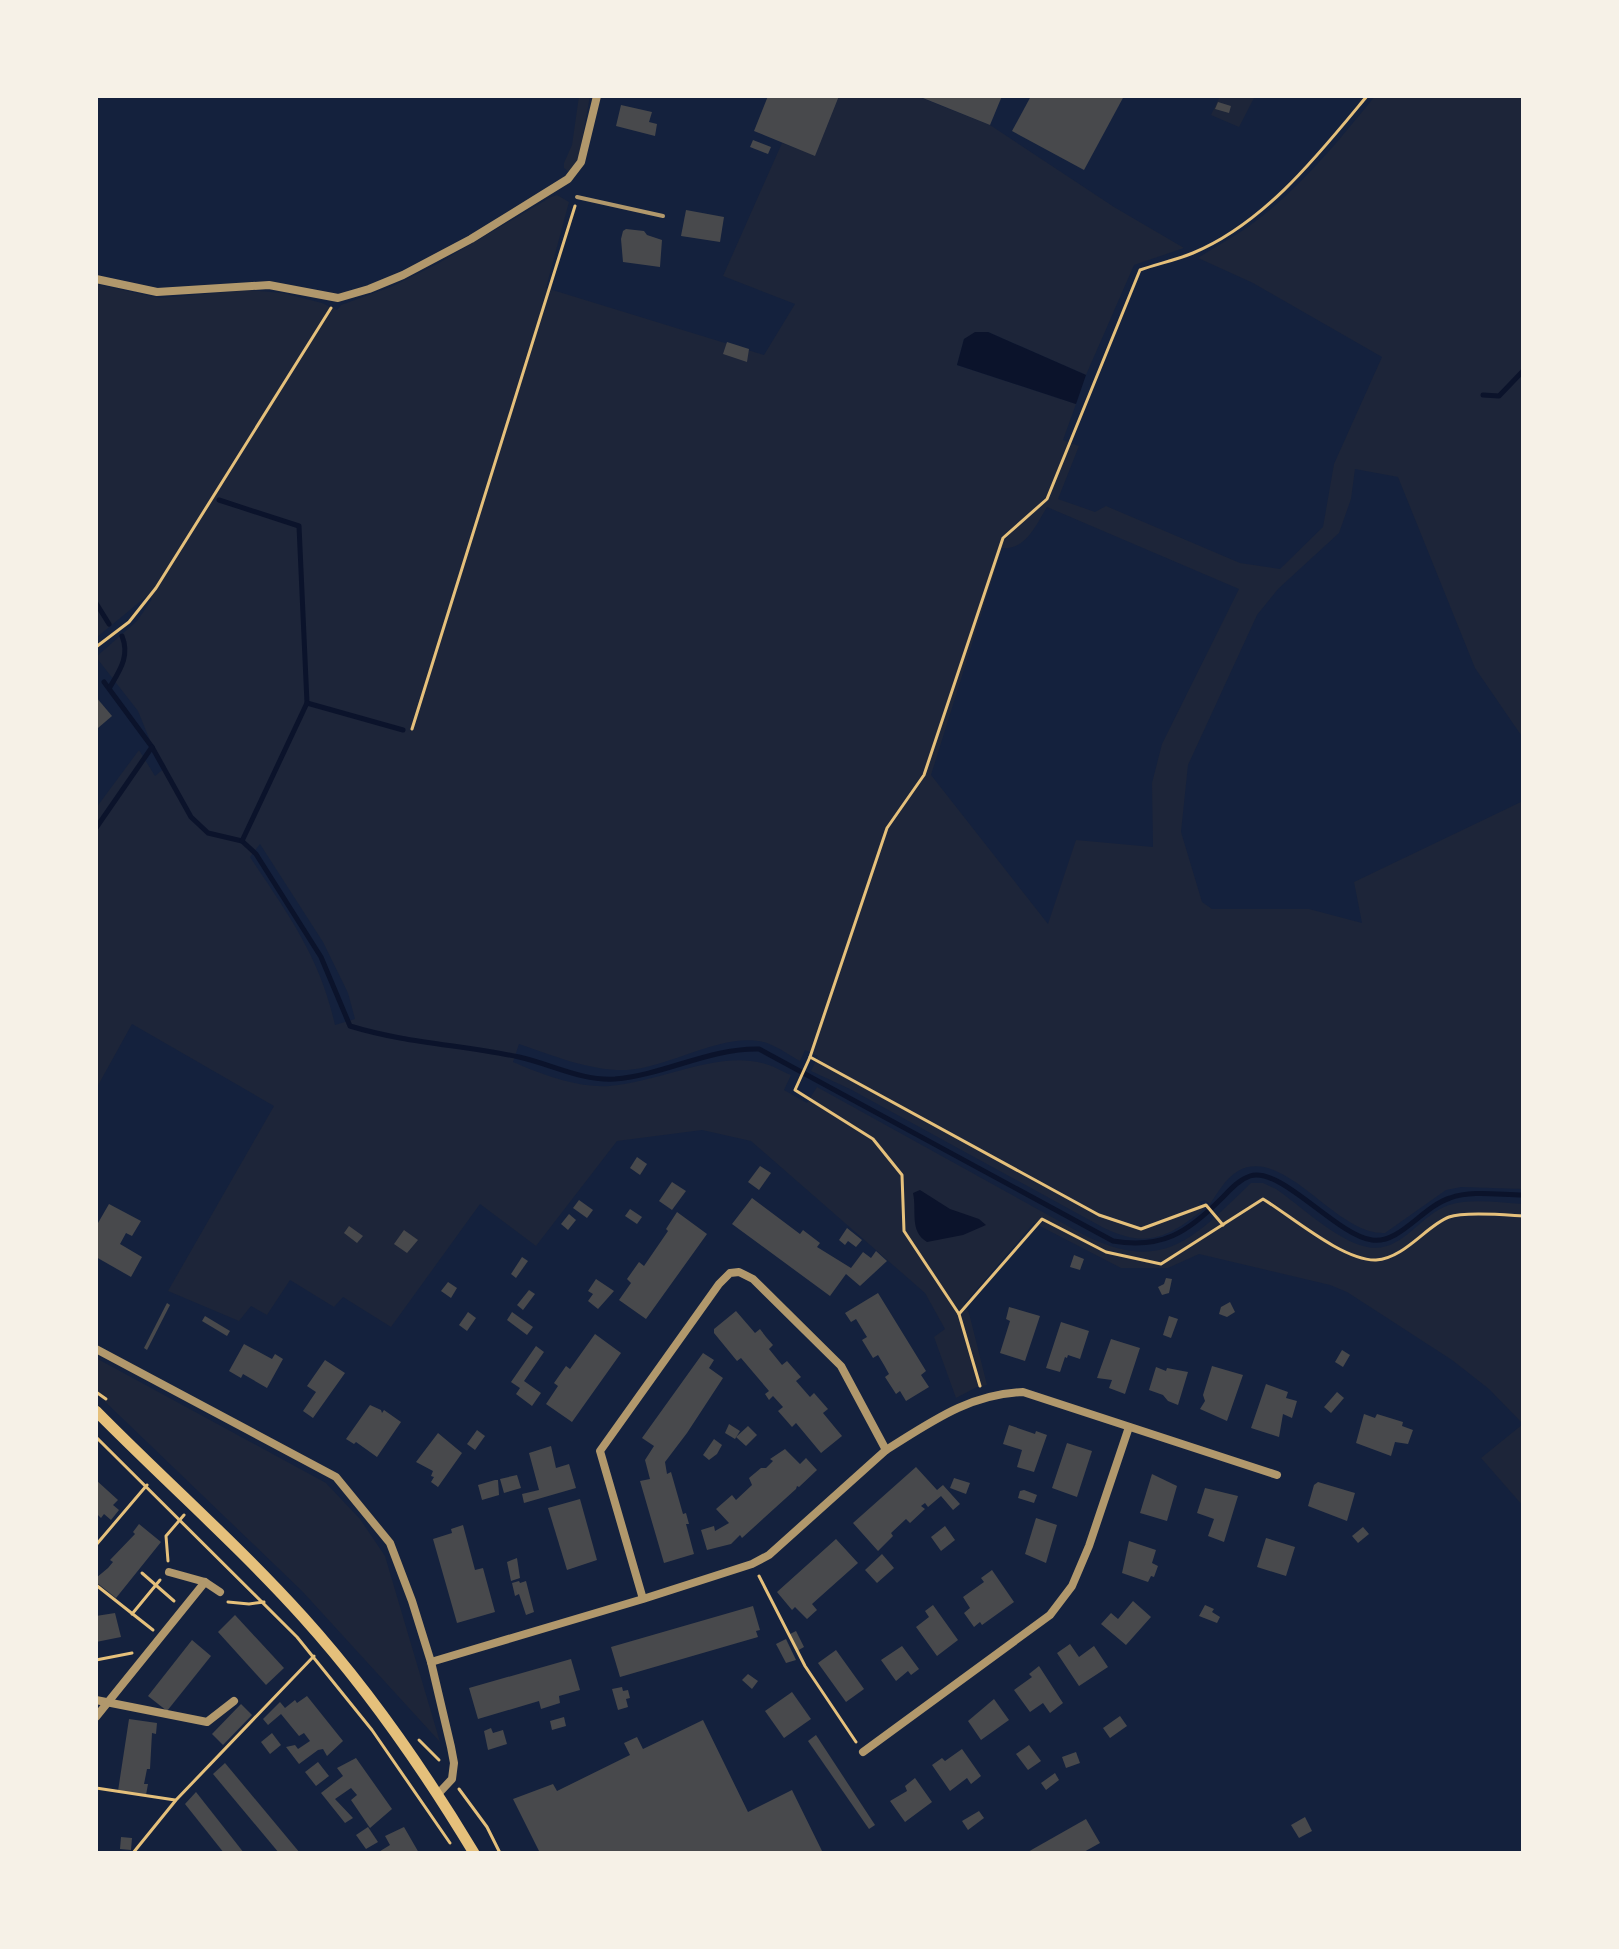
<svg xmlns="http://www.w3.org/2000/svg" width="1619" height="1949" viewBox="0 0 1619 1949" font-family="'PT Sans',sans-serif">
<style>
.green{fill:#1d2539;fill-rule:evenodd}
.water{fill:#0b132b}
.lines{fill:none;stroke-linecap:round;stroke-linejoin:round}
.stream{stroke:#0b132b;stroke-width:5}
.building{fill:#48494c}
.path{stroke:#e5c07b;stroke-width:3}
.service{stroke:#b1986c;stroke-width:4}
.minor{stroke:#b1986c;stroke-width:8}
.secondary{stroke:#e5c07b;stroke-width:11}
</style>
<rect width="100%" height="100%" fill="#14213d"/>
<g class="green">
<polygon points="579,96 590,96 579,157 569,172 564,168 564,163 572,145"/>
<path d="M839,96H917L990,125L1114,207L1184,248L1134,265L1086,375L988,332L964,339L957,365L1076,404L1063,440L1079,446L1058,499L1095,512L1106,506L1240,563L1280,569L1323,527L1334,464L1382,357L1253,283L1198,258C1213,248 1230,239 1245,229C1295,194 1337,143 1375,96H1523V738L1475,668L1398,477L1355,469L1351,499L1339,533L1278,589L1257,615L1188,765L1181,832L1202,902L1212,909H1309L1362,923L1354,882L1523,801V1189L1461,1187L1446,1190L1385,1233C1336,1236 1285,1145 1238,1171C1226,1178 1218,1192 1210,1204L1205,1200L1199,1202L1204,1209C1169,1237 1147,1249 1104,1228L850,1089L811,1071L818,1056L805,1050L800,1061C789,1055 778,1047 767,1043C725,1030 670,1068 627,1070C589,1071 555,1056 519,1044L513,1062C541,1074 577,1088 609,1086C657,1083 715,1051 762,1063C772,1065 781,1071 791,1075L784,1090L807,1103L817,1087L1086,1236C1166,1275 1196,1235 1251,1183H1263L1276,1189C1301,1206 1334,1238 1363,1246C1401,1257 1418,1215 1449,1205C1471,1198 1500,1203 1523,1204V1506L1481,1458L1523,1424L1489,1389L1452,1360L1347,1292L1330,1285L1199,1254L1168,1268H1121L1034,1223L964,1304L969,1313L987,1385L977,1387L956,1398L934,1337L945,1329L925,1293L751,1141L702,1130L617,1141L536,1246L480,1204L391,1327L343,1297L334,1307L290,1280L267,1315L251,1306L239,1321L168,1291L274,1106L132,1024L96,1089V808L139,750L155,776L166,767L151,743L138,711L96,657L137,621L152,599L147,596L96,638V284L159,298L249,290L283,293L322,303L337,310L341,305L393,286L437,264L551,197L557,195L569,202L546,288L764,355L795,304L723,276L782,143L815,155ZM1047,507L1239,589L1162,744L1152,783L1153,847L1076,840L1048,924L931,775L1002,548C1026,550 1036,525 1047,507ZM260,844L323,942L348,993L355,1019L335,1025C320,957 288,914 250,857Z"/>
<polygon points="1220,96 1255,96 1239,127 1211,115"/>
<polygon points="96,1358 326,1483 360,1519 385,1556 440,1742 302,1591 96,1393"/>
</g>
<g class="water">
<polygon points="975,332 988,332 1086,375 1076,404 957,365 964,339"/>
<path d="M920,1190L950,1209L979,1219L986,1225L963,1235L927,1242C909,1231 917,1211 913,1193Z"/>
</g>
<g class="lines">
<g class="stream">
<polyline points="1483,395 1499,396 1523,371"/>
<polyline points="219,500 299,526 307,703 403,730"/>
<polyline points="96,603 109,624"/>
<path d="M104,682L152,747L191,817L208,833L242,841L256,854L321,957L350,1026C405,1043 463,1045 519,1057C551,1064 581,1081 615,1079C664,1075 709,1048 759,1049L1113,1241C1162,1249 1187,1233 1221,1199C1229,1191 1238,1180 1250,1176C1281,1166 1336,1235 1372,1240C1400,1244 1422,1207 1450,1198C1472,1190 1500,1195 1523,1195"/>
<path d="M110,687C120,670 130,656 122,636"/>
<polyline points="96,828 152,747"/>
<polyline points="242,841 307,703"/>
</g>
</g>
<g class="building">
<polygon points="768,96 839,96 815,156 754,131"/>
<polygon points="918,96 1002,96 990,125"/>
<polygon points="1031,96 1124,96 1084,170 1012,131"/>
<polygon points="1218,102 1231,106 1229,113 1215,109"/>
<polygon points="621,105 652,112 649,122 657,124 655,136 616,126"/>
<polygon points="753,140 771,147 768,154 750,147"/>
<polygon points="686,210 724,217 720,242 681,236"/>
<polygon points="626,229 644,231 647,235 662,240 660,267 623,262 621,239 623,231"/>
<polygon points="727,342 749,349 747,362 723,354"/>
<polygon points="96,697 112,716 98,728 96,726"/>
<polygon points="637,1157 647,1164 640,1175 630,1168"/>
<polygon points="760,1166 771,1173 759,1190 748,1182"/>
<polygon points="672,1182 686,1191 672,1210 659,1201"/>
<polygon points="752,1198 800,1234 803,1230 820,1243 817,1247 851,1268 863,1252 871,1258 876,1251 887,1261 860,1286 846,1274 830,1296 732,1224"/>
<polygon points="579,1200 593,1210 587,1218 573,1208"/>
<polygon points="109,1204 141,1221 132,1236 126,1233 120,1244 142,1257 131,1277 96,1257 96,1221 98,1223"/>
<polygon points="630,1209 642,1217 637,1224 625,1216"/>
<polygon points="677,1212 707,1234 646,1319 619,1300 631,1283 627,1279 639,1262 644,1266 668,1231 666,1229"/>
<polygon points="569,1214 576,1220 568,1230 561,1224"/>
<polygon points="349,1226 363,1236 357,1243 344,1233"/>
<polygon points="847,1228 862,1240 856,1247 848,1241 845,1245 839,1240"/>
<polygon points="404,1230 418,1240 407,1253 394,1244"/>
<polygon points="1074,1255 1084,1259 1080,1270 1070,1267"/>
<polygon points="522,1257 528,1261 516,1278 511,1274"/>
<polygon points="1166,1278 1172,1279 1169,1293 1162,1295 1158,1287 1164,1284"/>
<polygon points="596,1279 614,1291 598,1309 588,1301 593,1294 588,1291"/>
<polygon points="448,1282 457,1288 451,1298 441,1291"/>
<polygon points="529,1290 535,1294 523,1310 517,1305"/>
<polygon points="878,1293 926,1371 921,1375 929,1387 906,1401 900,1391 896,1394 885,1377 889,1374 884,1365 878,1355 873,1358 862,1340 867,1337 856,1319 851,1322 845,1313"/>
<polygon points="1230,1302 1235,1312 1227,1317 1219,1314 1221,1307"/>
<polygon points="167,1303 170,1305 147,1350 144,1348"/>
<polygon points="1009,1307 1040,1316 1025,1361 1000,1353 1010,1321 1006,1319"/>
<polygon points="736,1311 755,1333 760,1329 766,1337 773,1345 769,1349 782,1365 787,1361 801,1377 796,1381 810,1397 814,1393 828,1409 823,1413 842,1436 821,1453 796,1423 792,1427 778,1411 783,1407 773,1396 769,1400 765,1394 769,1391 741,1358 737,1361 714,1333 714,1329"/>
<polygon points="468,1312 476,1318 467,1331 459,1325"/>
<polygon points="512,1312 533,1327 527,1335 507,1320"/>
<polygon points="205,1316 230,1331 227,1336 202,1321"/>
<polygon points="1169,1316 1178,1319 1171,1338 1163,1335"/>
<polygon points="1061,1322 1089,1331 1080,1359 1068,1355 1067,1358 1065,1357 1060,1372 1046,1368"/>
<polygon points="595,1334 621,1353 572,1422 546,1404 558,1386 554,1383 566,1366 570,1369"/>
<polygon points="1111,1339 1140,1348 1125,1394 1109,1388 1112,1380 1097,1378"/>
<polygon points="244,1344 272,1359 275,1354 283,1359 267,1388 243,1374 241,1378 229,1371"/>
<polygon points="536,1346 544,1352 524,1381 541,1393 532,1406 516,1394 520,1388 511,1382"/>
<polygon points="1342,1350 1350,1355 1343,1367 1335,1362"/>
<polygon points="703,1353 714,1360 709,1368 723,1378 687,1433 665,1462 667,1474 671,1472 683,1514 686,1513 689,1524 686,1524 694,1554 664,1563 640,1481 650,1479 645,1460 654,1446 642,1438"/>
<polygon points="325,1360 345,1373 313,1418 303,1411 316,1392 307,1386"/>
<polygon points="1212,1366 1243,1375 1227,1421 1200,1409 1205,1401 1203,1395"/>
<polygon points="1156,1367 1166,1371 1167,1368 1188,1372 1178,1405 1168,1401 1163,1395 1149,1390"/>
<polygon points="1266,1384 1288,1392 1286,1398 1297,1401 1292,1418 1283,1414 1279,1437 1251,1428"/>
<polygon points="1337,1392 1344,1398 1331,1413 1324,1407"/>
<polygon points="370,1405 381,1410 382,1413 384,1410 401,1422 377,1457 356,1442 354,1444 346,1439"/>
<polygon points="1364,1414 1375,1418 1377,1414 1403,1422 1402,1426 1413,1430 1408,1444 1395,1442 1391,1456 1356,1443"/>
<polygon points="729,1424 740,1431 735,1439 725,1433"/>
<polygon points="1009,1425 1035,1434 1036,1431 1047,1435 1034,1472 1017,1467 1022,1450 1003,1444"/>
<polygon points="748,1426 757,1435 746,1446 736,1437"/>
<polygon points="477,1430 485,1436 475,1450 467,1444"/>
<polygon points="438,1433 462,1453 438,1487 431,1482 434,1477 431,1476 433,1471 416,1462"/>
<polygon points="714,1439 722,1445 717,1454 709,1460 703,1455"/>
<polygon points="1067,1443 1092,1451 1077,1497 1052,1488"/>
<polygon points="551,1446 556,1468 569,1464 576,1488 524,1503 522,1494 539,1490 529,1453"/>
<polygon points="785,1449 800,1464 806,1458 817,1470 799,1487 797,1486 796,1489 742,1538 740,1535 731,1544 707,1550 701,1530 714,1526 715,1531 729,1523 716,1509 732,1495 736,1500 752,1485 749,1478 761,1468 766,1468 773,1461 770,1459"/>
<polygon points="916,1467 937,1490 943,1485 960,1504 953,1510 941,1496 928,1507 925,1503 921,1506 925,1509 910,1523 906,1519 891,1533 893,1536 878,1551 853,1523"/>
<polygon points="1152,1474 1177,1486 1167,1521 1140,1513"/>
<polygon points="517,1475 521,1488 504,1493 500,1479"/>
<polygon points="954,1478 970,1483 966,1494 950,1488"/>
<polygon points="96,1480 118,1500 113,1505 119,1510 111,1520 104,1514 101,1518 96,1513"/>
<polygon points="495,1480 498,1480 499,1495 482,1500 478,1485"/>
<polygon points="1318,1482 1355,1493 1347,1521 1308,1506 1314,1485"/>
<polygon points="1205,1488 1238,1496 1224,1542 1208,1536 1214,1519 1197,1513"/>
<polygon points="1024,1490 1037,1495 1034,1503 1018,1498 1020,1491"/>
<polygon points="580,1499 597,1560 567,1570 548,1508"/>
<polygon points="1036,1518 1057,1525 1046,1563 1025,1554"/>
<polygon points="139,1524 161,1542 116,1598 96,1582 96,1578 108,1568 113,1562 110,1560 135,1534 133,1532"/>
<polygon points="463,1525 475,1570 483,1568 495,1612 457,1623 433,1539 452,1533 451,1529"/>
<polygon points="945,1526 955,1540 941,1551 931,1537"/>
<polygon points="1363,1527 1369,1534 1358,1543 1352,1536"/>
<polygon points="1266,1538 1295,1547 1286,1576 1257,1567"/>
<polygon points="836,1539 858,1563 812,1604 817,1610 807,1619 795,1607 792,1610 777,1592"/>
<polygon points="1129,1541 1156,1550 1152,1563 1158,1566 1154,1577 1151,1576 1148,1582 1122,1573"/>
<polygon points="882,1554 894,1568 877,1583 865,1570"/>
<polygon points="517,1558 520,1578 511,1581 507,1562"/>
<polygon points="992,1570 1014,1602 982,1625 980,1622 974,1627 964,1613 970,1608 963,1597 984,1582 981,1578"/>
<polygon points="519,1581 520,1583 526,1581 534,1612 526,1615 519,1594 515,1596 512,1583"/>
<polygon points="1133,1601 1151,1617 1126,1645 1101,1624 1111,1613 1118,1619"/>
<polygon points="933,1605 958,1640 937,1656 916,1627 929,1617 925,1611"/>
<polygon points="1205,1605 1214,1609 1212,1612 1220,1617 1217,1623 1199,1616"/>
<polygon points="753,1606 760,1630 756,1631 758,1637 620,1677 611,1647"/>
<polygon points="115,1613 121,1637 96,1642 96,1616"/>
<polygon points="235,1615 284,1668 266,1685 218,1632"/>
<polygon points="796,1631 804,1647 797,1651 788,1635"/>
<polygon points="786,1639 796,1660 786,1663 776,1644"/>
<polygon points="192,1640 211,1656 167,1711 148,1696"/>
<polygon points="1070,1644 1079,1657 1094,1646 1108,1667 1079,1686 1057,1653"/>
<polygon points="902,1646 919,1669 911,1675 908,1671 896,1681 881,1660"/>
<polygon points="836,1650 864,1689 846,1702 818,1663"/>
<polygon points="571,1659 580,1690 559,1696 560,1703 541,1709 539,1701 478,1719 469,1688"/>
<polygon points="1039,1666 1063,1703 1050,1713 1043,1703 1030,1712 1014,1690 1032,1677 1029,1674"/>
<polygon points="748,1674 758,1681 752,1689 742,1680"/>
<polygon points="622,1687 623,1691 628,1690 630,1698 626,1699 628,1707 618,1710 612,1689"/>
<polygon points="792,1692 811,1719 784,1738 765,1711"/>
<polygon points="307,1696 343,1741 327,1756 323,1749 318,1750 299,1764 286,1747 295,1745 298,1749 310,1741 304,1733 299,1736 281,1714 268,1725 263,1719 280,1702 285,1708 295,1700 297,1703"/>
<polygon points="994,1699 1009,1720 981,1740 968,1721"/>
<polygon points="241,1704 252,1715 223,1745 212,1734"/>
<polygon points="1120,1716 1127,1726 1110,1738 1103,1728"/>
<polygon points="564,1717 566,1726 552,1730 550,1721"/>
<polygon points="129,1719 157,1723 156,1734 152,1733 150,1769 147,1769 144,1784 148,1784 146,1795 118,1791"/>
<polygon points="703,1720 748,1812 792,1790 823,1853 540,1853 513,1799 553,1784 557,1791 630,1755 624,1743 637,1737 643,1749"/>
<polygon points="491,1728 493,1733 503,1730 507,1744 488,1750 484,1731"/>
<polygon points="272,1733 281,1745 270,1754 261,1742"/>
<polygon points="816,1735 875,1825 869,1829 808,1741"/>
<polygon points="1029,1745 1041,1761 1028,1770 1016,1754"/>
<polygon points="962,1749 981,1776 971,1784 967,1778 950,1791 932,1765 942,1758 945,1761"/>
<polygon points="1076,1752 1080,1763 1066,1768 1062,1757"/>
<polygon points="356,1758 392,1809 370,1828 351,1800 357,1795 351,1788 335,1799 353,1818 345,1823 321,1793 343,1776 337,1768"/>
<polygon points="318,1762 329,1776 316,1786 305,1772"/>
<polygon points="225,1763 300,1853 279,1853 213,1774"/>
<polygon points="1055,1773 1059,1780 1046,1790 1041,1783"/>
<polygon points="915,1778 932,1802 905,1822 890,1801 907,1791 905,1786"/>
<polygon points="196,1792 244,1853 224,1853 185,1804"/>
<polygon points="979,1811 984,1818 968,1830 962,1821"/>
<polygon points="1305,1817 1312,1831 1299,1838 1291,1825"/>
<polygon points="1086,1819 1100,1843 1082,1853 1026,1853"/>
<polygon points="368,1827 378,1842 366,1849 356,1835"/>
<polygon points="404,1827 419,1853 377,1853 390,1845 385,1836"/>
<polygon points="121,1837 132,1838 131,1850 120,1849"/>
</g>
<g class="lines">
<g class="path">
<polyline points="96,647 129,622 156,588 331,308"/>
<polyline points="412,729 575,206"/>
<polyline points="810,1057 795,1090 873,1139 902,1175 904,1231 959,1314 980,1386"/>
<path d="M1223,1225L1206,1205L1141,1229L1099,1215L810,1057L887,828L924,775L1003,538L1047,499L1140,270C1157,264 1176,260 1193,253C1265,223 1319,154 1367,96"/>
<path d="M959,1314L1042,1219L1106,1252L1161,1264L1263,1199C1291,1216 1343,1261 1376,1260C1405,1258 1427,1225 1449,1217C1465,1211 1506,1215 1523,1216"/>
<polyline points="96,1392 106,1399"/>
<polyline points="96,1437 297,1637 372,1730 450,1843"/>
<polyline points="96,1545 147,1485"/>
<polyline points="168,1561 166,1536 184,1515"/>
<polyline points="142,1573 174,1601"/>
<polyline points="759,1576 805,1666 856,1742"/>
<polyline points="96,1585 153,1630"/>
<polyline points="228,1602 249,1604 264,1602"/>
<polyline points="132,1614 160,1580"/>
<polyline points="96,1660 132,1653"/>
<polyline points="419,1740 439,1760"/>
<polyline points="96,1788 175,1800"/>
<polyline points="459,1789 487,1827 500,1853"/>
<polyline points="133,1853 176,1800 314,1656"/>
</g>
<polyline class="service" points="577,197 663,216"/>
<g class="minor">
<polyline points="96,279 157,292 269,285 338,298 369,289 403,275 471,239 568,179 581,162 597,96"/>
<polyline points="96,1349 336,1477 390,1543 412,1601 431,1662 451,1747 454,1763 452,1779 438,1794"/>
<path d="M886,1450C931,1422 969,1394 1023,1392L1277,1475"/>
<polyline points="169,1572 205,1582 220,1592"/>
<polyline points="431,1662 643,1599 600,1451 719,1284 730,1273 739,1272 753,1279 841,1366 886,1450 769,1555 752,1564 643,1599"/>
<polyline points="96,1700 207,1722 234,1701"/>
<polyline points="96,1717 205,1582"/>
<polyline points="863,1752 1050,1615 1072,1586 1089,1546 1129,1427"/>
</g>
<path class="secondary" d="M96,1411C164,1480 238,1545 303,1617C368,1689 424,1770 474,1853"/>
</g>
<rect width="1619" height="1949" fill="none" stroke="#f6f1e7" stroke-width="196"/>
</svg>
